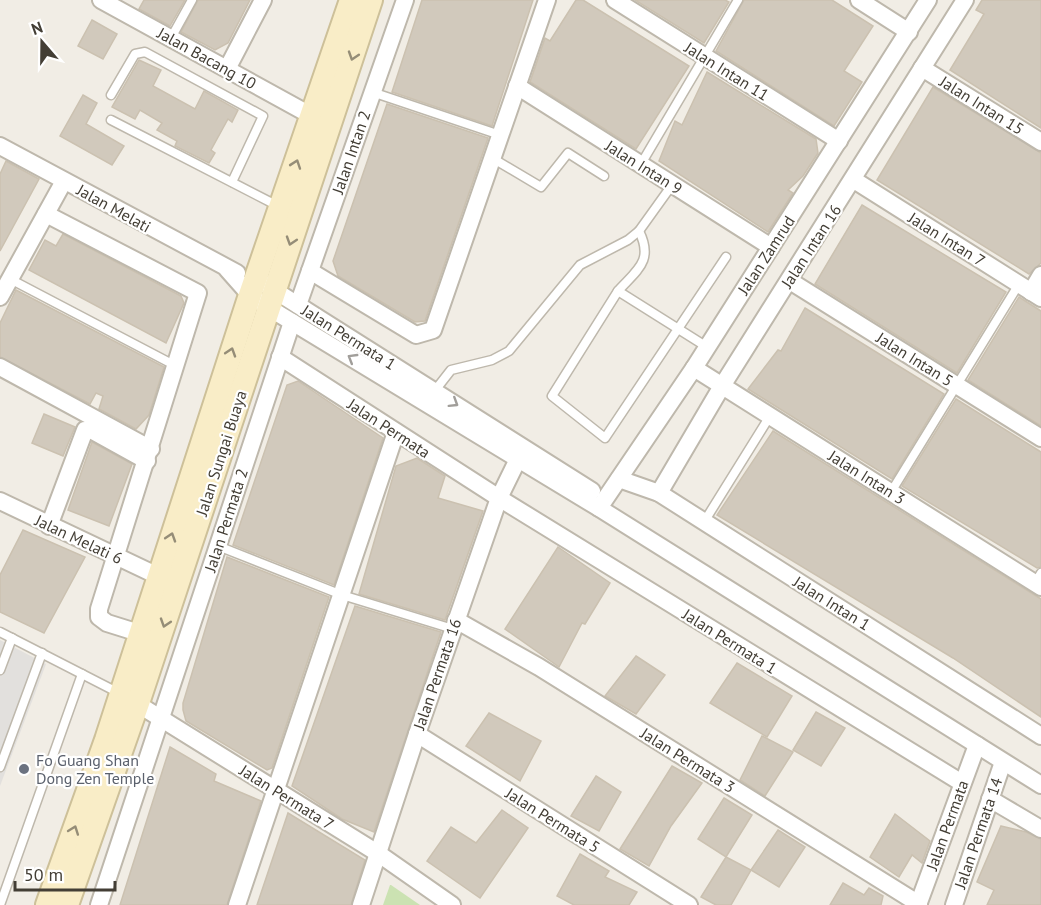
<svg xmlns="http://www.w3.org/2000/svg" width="1041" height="905" viewBox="0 0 1041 905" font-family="'PT Sans',sans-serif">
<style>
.green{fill:#cbe2b2}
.parking{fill:#e2e0dd}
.building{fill:#d1c9bc;stroke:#cbc1b0;stroke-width:1.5}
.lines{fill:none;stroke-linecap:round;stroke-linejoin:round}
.lane-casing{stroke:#beb8ac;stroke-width:11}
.street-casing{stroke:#beb8ac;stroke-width:20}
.secondary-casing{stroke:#cdc099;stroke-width:26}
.lane{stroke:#fff;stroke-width:8}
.street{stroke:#fff;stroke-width:16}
.secondary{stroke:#f9edc7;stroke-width:22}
.oneway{stroke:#958d77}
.oneway2{stroke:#a19e9a}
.worship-dot{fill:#6b7280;stroke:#fff;stroke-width:2}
.labels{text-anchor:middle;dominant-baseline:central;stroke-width:4.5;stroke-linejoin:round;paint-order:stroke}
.street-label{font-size:16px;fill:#433e35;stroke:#fff}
.worship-label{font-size:16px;fill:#5b616d;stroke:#fff;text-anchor:start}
</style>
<rect width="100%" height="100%" fill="#f1ede5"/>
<polygon class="green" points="390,885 391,885 420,905 383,905"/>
<polygon class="parking" points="0,640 46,664 0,786"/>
<g class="building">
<polygon points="144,0 185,0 170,26 139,9"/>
<polygon points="198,0 250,0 228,43 215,50 181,32"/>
<polygon points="422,0 533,0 492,126 392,92"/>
<polygon points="576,0 583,0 689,66 636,149 530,82 545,38 550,41"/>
<polygon points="635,0 725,0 729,2 704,43"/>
<polygon points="744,0 832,0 873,26 844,71 862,82 834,126 716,51"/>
<polygon points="982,0 1041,0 1041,128 950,70 984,14 976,10"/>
<polygon points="92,20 117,34 103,59 78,46"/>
<polygon points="139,60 161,70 153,86 195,109 204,91 238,110 232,122 228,119 211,150 215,153 209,163 175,146 177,141 157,130 162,123 140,110 135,119 112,107"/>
<polygon points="707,72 816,139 818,153 803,176 788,190 793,193 768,232 659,161 675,121 682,125"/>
<polygon points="933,87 1041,153 1041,263 1029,274 877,180"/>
<polygon points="83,95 97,103 86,124 124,146 112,165 60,136"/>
<polygon points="387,104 488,138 425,321 415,322 338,276 333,261"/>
<polygon points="6,161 39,179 0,251 0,174"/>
<polygon points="862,205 1006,292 957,373 815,284"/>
<polygon points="63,234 181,296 184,303 166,343 29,270 45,240 56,246"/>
<polygon points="16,290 164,367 149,415 136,429 99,409 103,396 96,393 90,404 0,357 0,323"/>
<polygon points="1019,297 1041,311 1041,426 968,380"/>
<polygon points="805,308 944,394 892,479 748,389 778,350 781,351"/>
<polygon points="298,381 383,438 334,585 233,545 287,385"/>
<polygon points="956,399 1041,452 1041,567 1037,568 902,486"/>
<polygon points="44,414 75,427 63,456 32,443"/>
<polygon points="773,431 1041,599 1041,717 953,658 717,515"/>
<polygon points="92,442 132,464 109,526 68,510"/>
<polygon points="417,458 445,476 438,498 483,511 445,620 359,594 396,466"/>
<polygon points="23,530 85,557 44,633 0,612 0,575"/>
<polygon points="558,547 610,583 585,624 582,623 559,667 505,629"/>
<polygon points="227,557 329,597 272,768 267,770 186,721 183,710 183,703"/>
<polygon points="355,606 441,632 374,832 342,819 292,786"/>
<polygon points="636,656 665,675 636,714 605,696"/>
<polygon points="737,663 792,696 767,737 710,703"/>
<polygon points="816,712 845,728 821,766 793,750"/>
<polygon points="489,713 541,741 520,781 466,746"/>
<polygon points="762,736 793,752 765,796 740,780"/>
<polygon points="170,747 216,774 214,781 261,801 227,905 120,905"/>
<polygon points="672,766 702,783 671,826 649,866 620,849"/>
<polygon points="596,776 621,792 599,831 571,816"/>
<polygon points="724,798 752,815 726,857 698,839"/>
<polygon points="502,810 528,828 480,898 427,861 451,827 476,843"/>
<polygon points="288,813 365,860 351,905 257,905"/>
<polygon points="895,814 930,841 922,863 912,855 899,877 870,857"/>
<polygon points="1001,826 1026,832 1041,839 1041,905 987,905 994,890 977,882"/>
<polygon points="778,830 805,847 779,887 751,870"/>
<polygon points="580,854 609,871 605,877 637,892 629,905 574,905 557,896"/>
<polygon points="726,857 751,870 731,905 716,905 701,897"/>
<polygon points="843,883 864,895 869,888 883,896 881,905 830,905"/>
</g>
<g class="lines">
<g class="lane-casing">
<g id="lane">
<polyline points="171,38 192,0"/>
<polyline points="372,92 500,135"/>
<polyline points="111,95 135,54 145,52 263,116 232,182"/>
<polyline points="111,120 278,206"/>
<polyline points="492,158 541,187 568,153 604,176"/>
<polyline points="641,164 738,0"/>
<polyline points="10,279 176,366"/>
<path d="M618,291C637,270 654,261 639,231"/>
<polyline points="707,347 618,291 552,396 605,438 726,257"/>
<polyline points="433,393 451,370 492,360 509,351 580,265 628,240 639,231 672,185"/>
<polyline points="891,492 1019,284"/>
<polyline points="704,522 770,416"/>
<polyline points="218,546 342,595 453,629"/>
<polyline points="1035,583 1041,573"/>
<polyline points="0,632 119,693"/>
<polyline points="0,670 12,638"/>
<polyline points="0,767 42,653"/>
<polyline points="0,905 82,674"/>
</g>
</g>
<g class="street-casing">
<g id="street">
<polyline points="101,0 312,116"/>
<polyline points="615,0 839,141"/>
<polyline points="859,0 909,32"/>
<polyline points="922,68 1041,142"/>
<polyline points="227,69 263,0"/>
<polyline points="517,86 771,247"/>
<polyline points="0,146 237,273"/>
<polyline points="854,180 1041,298"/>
<polyline points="46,214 198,293 99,609 99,617 107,623 139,633"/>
<polyline points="227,269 250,295 269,308 599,508 1041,785"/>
<polyline points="310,271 416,335 433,330 547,0"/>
<polyline points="790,281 1041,438"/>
<polyline points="266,285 592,491"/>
<polyline points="1031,292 1041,275"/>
<polyline points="0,297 64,181"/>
<polyline points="298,305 405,0"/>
<polyline points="280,357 499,498 962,783"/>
<polyline points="0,367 151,449"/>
<polyline points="694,368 1041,587"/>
<polyline points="619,479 659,493 1041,736"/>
<polyline points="659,493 722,386 965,0"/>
<polyline points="0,501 158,576"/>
<polyline points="599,508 694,368 928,0"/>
<polyline points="49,526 85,430 91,430 147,461"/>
<polyline points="456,620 539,667 919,904"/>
<polyline points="128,698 379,854 452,905"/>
<polyline points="417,734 689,905"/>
<polyline points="990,799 1041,829"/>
<polyline points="99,905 292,322"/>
<polyline points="237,905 396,432"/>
<polyline points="361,905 417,734 499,498 522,451"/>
<polyline points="918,905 977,745"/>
<polyline points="954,905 1003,762"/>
</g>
</g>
<g class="secondary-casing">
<g id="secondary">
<polyline points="47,905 106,740 250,295 351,0"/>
<polyline points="67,905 138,703 371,0"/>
</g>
</g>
<use href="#lane" class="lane"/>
<use href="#street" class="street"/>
<use href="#secondary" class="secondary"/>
</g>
<defs><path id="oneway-chevron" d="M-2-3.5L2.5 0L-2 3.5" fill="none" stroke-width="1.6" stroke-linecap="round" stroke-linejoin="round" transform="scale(1.5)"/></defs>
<g class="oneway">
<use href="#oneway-chevron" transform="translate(353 56) rotate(108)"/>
<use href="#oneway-chevron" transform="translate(296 164) rotate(-71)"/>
<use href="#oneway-chevron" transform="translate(291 241) rotate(108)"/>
<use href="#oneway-chevron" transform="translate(231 352) rotate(-72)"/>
<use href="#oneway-chevron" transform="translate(171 537) rotate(-72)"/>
<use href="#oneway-chevron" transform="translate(165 623) rotate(108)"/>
<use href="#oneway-chevron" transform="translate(74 830) rotate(-70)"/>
</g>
<g class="oneway2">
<use href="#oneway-chevron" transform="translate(352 358) rotate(-149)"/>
<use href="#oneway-chevron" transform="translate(454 403) rotate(32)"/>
</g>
<circle class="worship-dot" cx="24" cy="769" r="6"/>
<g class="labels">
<g class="street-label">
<text transform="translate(207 58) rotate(29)">Jalan Bacang 10</text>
<text transform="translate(727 71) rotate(32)">Jalan Intan 11</text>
<text transform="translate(982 105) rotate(32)">Jalan Intan 15</text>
<text transform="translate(351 152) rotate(-71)">Jalan Intan 2</text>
<text transform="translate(644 167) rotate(32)">Jalan Intan 9</text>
<text transform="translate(114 208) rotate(29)">Jalan Melati</text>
<text transform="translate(947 239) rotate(32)">Jalan Intan 7</text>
<text transform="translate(811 246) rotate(-57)">Jalan Intan 16</text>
<text transform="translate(766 255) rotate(-57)">Jalan Zamrud</text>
<text transform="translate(349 337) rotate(32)">Jalan Permata 1</text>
<text transform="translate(915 359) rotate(32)">Jalan Intan 5</text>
<text transform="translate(389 428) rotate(33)">Jalan Permata</text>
<text transform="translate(221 453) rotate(-72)">Jalan Sungai Buaya</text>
<text transform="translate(867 477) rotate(32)">Jalan Intan 3</text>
<text transform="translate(226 520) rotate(-72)">Jalan Permata 2</text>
<text transform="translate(79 539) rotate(25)">Jalan Melati 6</text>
<text transform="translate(832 603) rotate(32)">Jalan Intan 1</text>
<text transform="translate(730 641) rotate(32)">Jalan Permata 1</text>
<text transform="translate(437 674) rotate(-71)">Jalan Permata 16</text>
<text transform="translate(688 760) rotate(32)">Jalan Permata 3</text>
<text transform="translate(287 797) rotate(32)">Jalan Permata 7</text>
<text transform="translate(553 820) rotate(32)">Jalan Permata 5</text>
<text transform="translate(947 825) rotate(-70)">Jalan Permata</text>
<text transform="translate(978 833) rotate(-71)">Jalan Permata 14</text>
</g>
<g class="worship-label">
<text x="36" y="760">Fo Guang Shan<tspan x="36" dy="18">Dong Zen Temple</tspan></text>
</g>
</g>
<g transform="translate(42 42) rotate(340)" stroke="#ffffff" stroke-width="4.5" paint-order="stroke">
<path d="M0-4.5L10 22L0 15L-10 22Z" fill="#433e35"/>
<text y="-9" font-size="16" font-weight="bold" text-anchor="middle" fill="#433e35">N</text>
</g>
<path d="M15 881v9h100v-9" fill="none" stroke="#433e35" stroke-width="3"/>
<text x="24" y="881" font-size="18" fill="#433e35" stroke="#ffffff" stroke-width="4.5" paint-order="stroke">50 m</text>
</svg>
